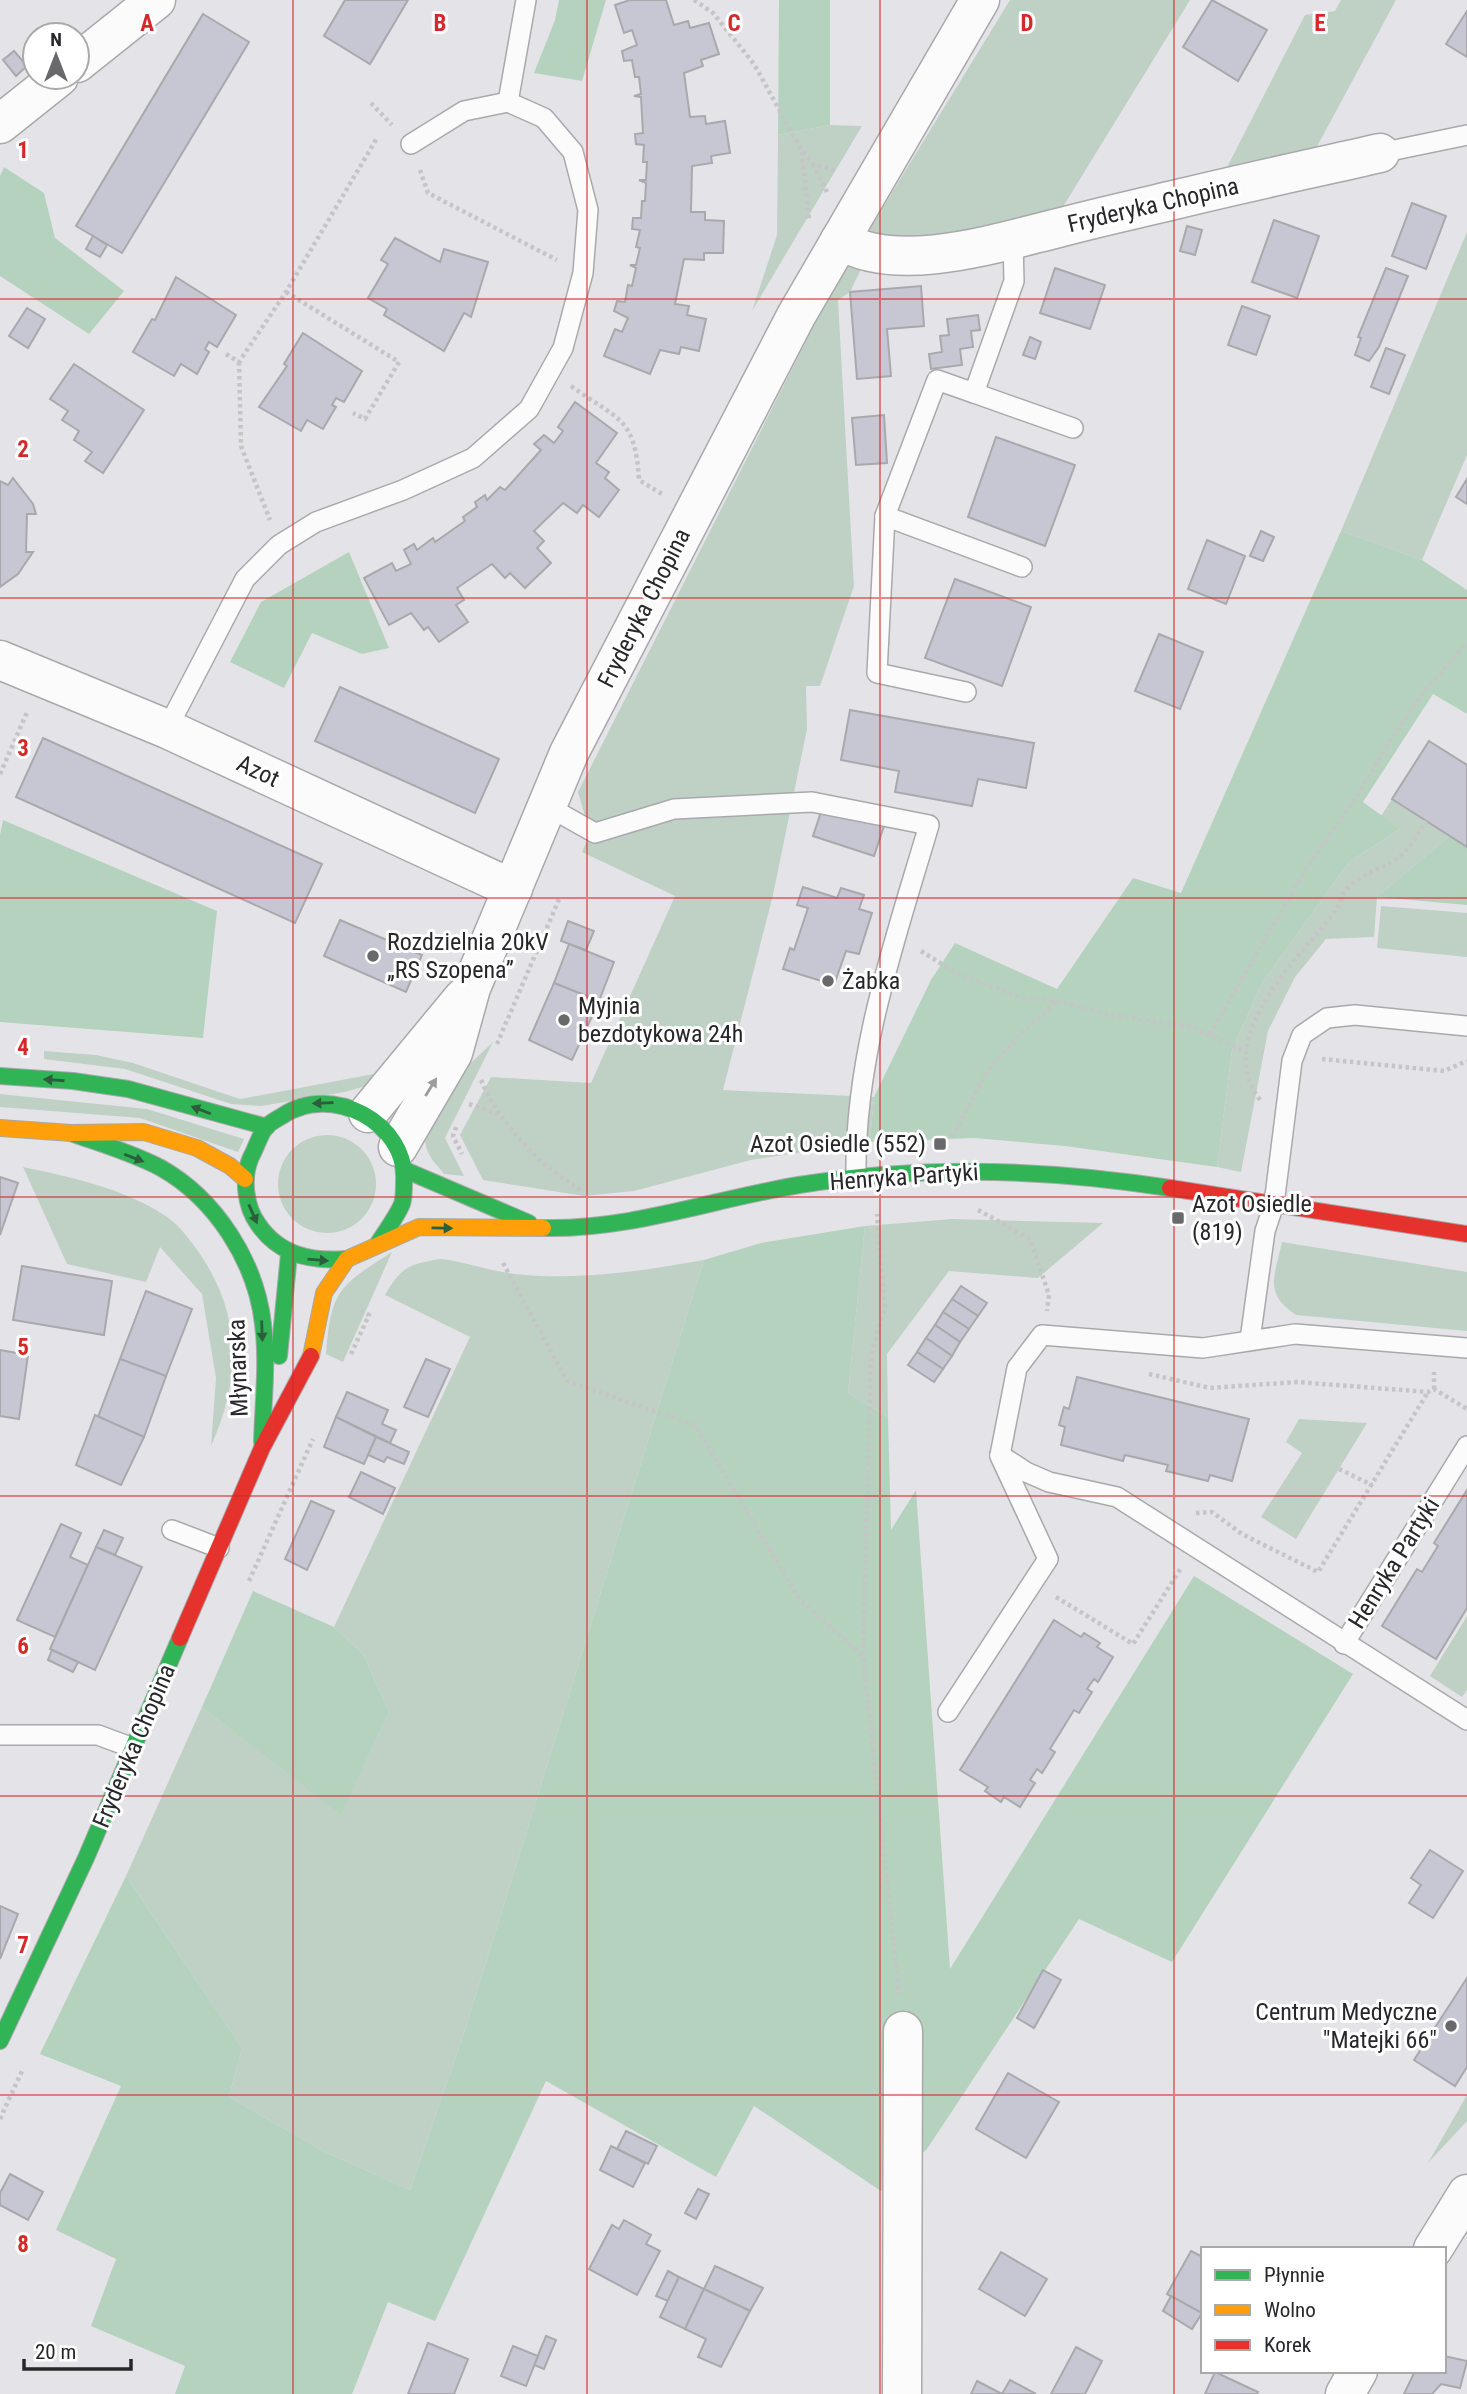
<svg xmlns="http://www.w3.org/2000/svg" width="1467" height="2394" viewBox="0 0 1467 2394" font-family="'Roboto Condensed',sans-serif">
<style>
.green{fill:#bfd1c5}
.forest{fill:#b5d2be}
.building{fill:#c7c6d3;stroke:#a9a9ad;stroke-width:2}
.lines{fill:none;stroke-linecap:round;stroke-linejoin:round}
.lane-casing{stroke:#a9a9ac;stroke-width:22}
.street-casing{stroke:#a9a9ac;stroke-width:41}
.fast-casing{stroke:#a9a9ac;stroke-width:18}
.slow-casing{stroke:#a9a9ac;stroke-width:18}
.jam-casing{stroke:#a9a9ac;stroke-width:18}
.path{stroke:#c5c5c6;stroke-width:4.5;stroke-dasharray:3.5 3.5;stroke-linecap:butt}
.lane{stroke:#fbfbfc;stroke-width:19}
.street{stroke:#fbfbfc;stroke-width:38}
.fast{stroke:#30b455;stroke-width:16}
.slow{stroke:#ff9f0a;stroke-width:16}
.jam{stroke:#e5322d;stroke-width:16}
.oneway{fill:#2b5f3b}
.oneway2{fill:#9c9c9e}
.grid{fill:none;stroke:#d62828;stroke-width:2;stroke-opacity:0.55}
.poi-dot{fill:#69696c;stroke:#fff;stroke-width:2.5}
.labels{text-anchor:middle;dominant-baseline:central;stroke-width:6;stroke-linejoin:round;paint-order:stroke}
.street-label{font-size:24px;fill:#27272a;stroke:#fff}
.poi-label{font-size:24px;fill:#27272a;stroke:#fff;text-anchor:start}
.grid-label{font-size:23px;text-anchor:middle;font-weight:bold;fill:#d62828;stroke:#fff;stroke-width:6;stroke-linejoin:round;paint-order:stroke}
</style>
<rect width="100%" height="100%" fill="#e4e4e8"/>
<g class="green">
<polygon points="1010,0 1190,0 1061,210 928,239 878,234 850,292 838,300 854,586 820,686 806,686 807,729 773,895 723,1090 874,1097 870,1142 751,1160 634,1191 584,1196 483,1180 460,1135 491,1077 591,1083 675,896 582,852 590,833 578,792 831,292"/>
<polygon points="1341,0 1396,0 1314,152 1221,179 1305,15 1335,11"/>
<polygon points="830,125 862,126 752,311 777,235 778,135"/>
<polygon points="1467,232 1467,455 1422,560 1341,531"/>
<polygon points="1392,799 1450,836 1377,897 1374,937 1326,939 1295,977 1268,1031 1241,1172 1217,1167 1232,1050 1262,983 1349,862 1400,829 1381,816"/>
<polygon points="1381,906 1467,913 1467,957 1377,948"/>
<path d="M493,1042L445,1138L464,1176L444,1174C439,1167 431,1160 428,1152C412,1111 468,1067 493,1042Z"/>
<polygon points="44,1051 96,1055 133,1063 240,1099 379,1073 366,1086 345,1092 261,1106 231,1104 125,1069 44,1059"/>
<polygon points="0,1094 147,1109 244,1139 238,1152 140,1118 0,1107"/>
<circle cx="327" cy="1184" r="49"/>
<path d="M23,1167C71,1177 123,1188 164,1215C179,1224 190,1240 200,1254C242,1316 241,1379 211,1446L216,1378L202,1294L160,1247L146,1282L67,1264Z"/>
<polygon points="952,1219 1103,1223 1038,1278 949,1271 887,1354 888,1417 848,1393 865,1226"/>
<path d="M1282,1242L1467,1272V1331L1296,1315C1263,1294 1275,1275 1282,1242Z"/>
<path d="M392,1252L343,1362L326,1354C331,1290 339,1286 392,1252Z"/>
<path d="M441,1259C466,1262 490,1271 515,1274C578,1281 642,1271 704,1260L465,2030L410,2190L325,2152L229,2097L242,2048L126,1876L202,1707L341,1814L389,1712L363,1654L334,1627L470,1337L385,1295C401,1267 409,1264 441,1259Z"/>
<polygon points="1299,1419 1367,1423 1296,1539 1261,1517 1302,1453 1286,1442"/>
<polygon points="1467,1616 1467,1690 1462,1697 1430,1676"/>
<polygon points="1467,2095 1467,2121 1428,2163"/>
</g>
<g class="forest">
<polygon points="559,0 606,0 582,81 534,73 555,20"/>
<polygon points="779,0 830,0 830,125 778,135"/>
<polygon points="4,167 44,193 55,238 124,291 89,334 0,276 0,176"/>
<polygon points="1341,531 1422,560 1467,590 1467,714 1433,694 1363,802 1400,829 1349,862 1262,983 1232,1050 1217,1167 1065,1146 974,1138 870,1142 874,1097 931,980 955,943 1057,989 1133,878 1181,893"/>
<polygon points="349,552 389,648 362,654 312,633 284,688 230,662 261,602"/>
<polygon points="3,820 217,911 203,1038 0,1022 0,835"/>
<polygon points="1450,836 1467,847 1467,905 1377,897"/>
<polygon points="865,1226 848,1393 888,1417 891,1530 916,1490 950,1969 1194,1576 1353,1674 1172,1962 1079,1919 927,2149 881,2191 754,2106 716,2177 546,2081 435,2321 388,2302 352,2394 175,2394 185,2366 91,2326 116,2259 56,2230 121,2086 40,2054 126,1876 242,2048 229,2097 325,2152 410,2190 465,2030 704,1260 761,1243"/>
<polygon points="253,1591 334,1627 363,1654 389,1712 341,1815 202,1707"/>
</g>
<g class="building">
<polygon points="345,0 408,0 370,64 324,36"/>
<polygon points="630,0 666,0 674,25 688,21 690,28 709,23 719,54 701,60 703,66 684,73 690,117 705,116 706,124 725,121 730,153 711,156 712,163 692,166 691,212 705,212 705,220 724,221 723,253 704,253 704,260 684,259 675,304 689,306 687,315 706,319 699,351 681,347 679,354 660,350 650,374 604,356 615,329 622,332 628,318 614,311 617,301 625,302 628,285 632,286 636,268 630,265 636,265 640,248 636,247 640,230 632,229 633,218 641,218 642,201 645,201 646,183 639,180 646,180 647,162 643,162 644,145 636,144 635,134 643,133 641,97 634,96 641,94 639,77 635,77 632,60 624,61 622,51 637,45 632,30 624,33 615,5"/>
<polygon points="1212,0 1267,30 1238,81 1183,47"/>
<polygon points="1467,11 1467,57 1446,44"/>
<polygon points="203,14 249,42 122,253 76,226"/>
<polygon points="14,51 27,66 16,76 3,60"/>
<polygon points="1412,203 1446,216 1426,269 1392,256"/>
<polygon points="1274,220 1319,236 1297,298 1252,282"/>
<polygon points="1187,226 1202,230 1195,255 1180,251"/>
<polygon points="93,236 107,245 100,257 86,249"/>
<polygon points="395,238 440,262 444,249 488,262 471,317 464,313 444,351 384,315 387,309 368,298 388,264 381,260"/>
<polygon points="1055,268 1105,285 1090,329 1040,313"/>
<polygon points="1386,268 1408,276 1379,347 1369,361 1355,355 1361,338 1358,337"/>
<polygon points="176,277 236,315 217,347 209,342 205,349 209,352 197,374 181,364 174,376 133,352 152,319 155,320"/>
<polygon points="921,286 924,326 887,329 891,376 857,379 850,292"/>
<polygon points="1242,306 1270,316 1256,355 1228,345"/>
<polygon points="27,308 45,319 28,348 9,336"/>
<polygon points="978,315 980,330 971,331 973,347 960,349 962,365 931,369 929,354 942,352 940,336 949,335 947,319"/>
<polygon points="303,333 362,371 344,402 336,398 332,405 336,407 323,429 307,420 301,431 259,407 287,366 284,364"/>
<polygon points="1030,337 1041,342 1035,359 1023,355"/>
<polygon points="1386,348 1405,355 1389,394 1371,387"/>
<polygon points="74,364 144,410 103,473 85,461 92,452 74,440 79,431 62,420 68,411 50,399"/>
<polygon points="575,402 617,433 596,463 609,472 605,478 619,490 599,517 583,505 577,513 563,503 534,531 544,541 537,548 551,563 525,588 510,573 505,578 492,564 457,588 464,600 456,605 468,622 439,642 428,627 424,630 411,613 389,625 364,578 392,563 396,571 411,564 404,550 414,544 417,550 433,538 435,542 465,521 463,517 477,507 475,502 485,495 487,500 500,487 505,490 541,450 534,444 544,435 554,443 563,431 558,427"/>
<polygon points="884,415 887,463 856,465 852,418"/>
<polygon points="996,437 1075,465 1045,546 968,517"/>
<polygon points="13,478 33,504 36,514 27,514 26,552 33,552 18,574 0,587 0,481 8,485"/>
<polygon points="1467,479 1467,504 1456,497"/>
<polygon points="1261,531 1274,537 1263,561 1250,556"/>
<polygon points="1207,540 1245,556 1226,604 1188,589"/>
<polygon points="955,579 1031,607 1002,686 925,658"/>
<polygon points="1159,634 1203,652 1180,709 1135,691"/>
<polygon points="340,687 499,759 475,813 315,741"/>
<polygon points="850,710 1034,743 1026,788 978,779 972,806 895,792 899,771 841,760"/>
<polygon points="43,738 322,864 295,923 16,797"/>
<polygon points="1429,741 1467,765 1467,847 1392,799"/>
<polygon points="823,806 884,826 874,856 813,836"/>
<polygon points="803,887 837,898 841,888 864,895 859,909 872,913 859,954 846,951 834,985 783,969 790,948 794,950 808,908 797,905"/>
<polygon points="340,920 422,955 406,992 324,956"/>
<polygon points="568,921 594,931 586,950 561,941"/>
<polygon points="569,944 614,962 599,1001 554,983"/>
<polygon points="554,983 599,1001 572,1060 529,1040"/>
<polygon points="0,1177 18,1183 0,1235"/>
<polygon points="22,1266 112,1281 104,1335 13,1320"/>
<polygon points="961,1286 987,1303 978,1316 952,1299"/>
<polygon points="146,1291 192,1309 166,1376 120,1359"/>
<polygon points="952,1299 978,1316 969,1329 943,1312"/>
<polygon points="943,1312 969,1329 960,1342 935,1325"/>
<polygon points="935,1325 960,1342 952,1356 926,1338"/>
<polygon points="926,1338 952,1356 943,1369 917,1352"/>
<polygon points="0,1350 28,1355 19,1419 0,1416"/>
<polygon points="917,1352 943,1369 934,1382 908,1365"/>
<polygon points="120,1359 166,1376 144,1437 98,1417"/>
<polygon points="426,1359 450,1369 428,1417 404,1407"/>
<polygon points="1077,1377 1249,1419 1232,1481 1210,1475 1208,1481 1166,1471 1168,1465 1125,1455 1123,1461 1061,1445 1065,1427 1059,1425 1064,1407 1069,1409"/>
<polygon points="347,1392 388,1410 382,1424 396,1430 390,1443 336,1417"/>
<polygon points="95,1415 144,1437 121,1485 76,1465"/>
<polygon points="336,1417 376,1437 364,1464 324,1447"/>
<polygon points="376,1437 409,1452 404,1464 387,1457 384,1462 368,1455"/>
<polygon points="361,1472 395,1488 383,1514 349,1497"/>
<polygon points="1467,1490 1467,1608 1436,1659 1382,1626 1417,1569 1422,1572 1438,1546 1434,1543"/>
<polygon points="311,1501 334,1511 307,1570 285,1559"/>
<polygon points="61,1524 81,1533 70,1557 88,1565 55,1637 17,1620"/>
<polygon points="104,1530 123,1538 115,1555 96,1547"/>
<polygon points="96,1547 142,1567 95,1670 50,1649"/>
<polygon points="1054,1620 1081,1637 1084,1633 1100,1643 1097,1647 1113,1657 1098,1682 1094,1679 1087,1689 1092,1692 1079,1713 1074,1710 1050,1749 1055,1752 1042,1773 1037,1769 1030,1780 1035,1783 1020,1807 1004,1797 1001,1802 985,1791 988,1787 960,1770"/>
<polygon points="52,1650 78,1662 73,1672 48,1660"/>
<polygon points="1430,1850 1463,1871 1433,1918 1409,1903 1421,1885 1411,1878"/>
<polygon points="0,1906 18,1914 0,1959"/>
<polygon points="1043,1970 1061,1980 1034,2028 1017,2018"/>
<polygon points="1467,1978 1467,2067 1455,2086 1414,2060"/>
<polygon points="1008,2073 1059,2102 1026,2158 976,2129"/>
<polygon points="626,2131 657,2146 648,2164 617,2149"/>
<polygon points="611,2146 645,2163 633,2187 600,2170"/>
<polygon points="10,2174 43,2192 28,2220 0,2205 0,2193"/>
<polygon points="698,2189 709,2194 696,2219 685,2213"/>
<polygon points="624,2220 651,2235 646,2244 660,2251 637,2295 589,2269 612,2225 619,2229"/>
<polygon points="1191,2251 1203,2257 1203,2314 1167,2294"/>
<polygon points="1001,2252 1047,2279 1025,2316 979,2289"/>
<polygon points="715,2266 763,2288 750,2311 704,2289"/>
<polygon points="668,2271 679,2277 668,2301 656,2296"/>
<polygon points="679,2277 704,2289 685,2329 660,2317"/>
<polygon points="704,2289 750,2311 721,2367 698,2357 706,2339 685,2329"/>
<polygon points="1171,2296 1202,2313 1192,2329 1163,2311"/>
<polygon points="546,2336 556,2340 544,2369 534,2365"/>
<polygon points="428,2343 468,2359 454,2394 408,2394"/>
<polygon points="513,2346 538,2356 526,2386 501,2376"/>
<polygon points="1076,2347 1102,2361 1085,2394 1051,2394"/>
<polygon points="1444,2356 1467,2361 1460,2388 1441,2384 1432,2394 1404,2394 1415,2371 1444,2371"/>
<polygon points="1215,2372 1258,2392 1257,2394 1205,2394"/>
<polygon points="1010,2380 1036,2394 1002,2394"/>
<polygon points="977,2381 1002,2394 971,2394"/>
</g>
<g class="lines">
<g class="lane-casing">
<g id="lane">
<polyline points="508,102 526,0"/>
<polyline points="1380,153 1467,135"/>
<polyline points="974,393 1073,428"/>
<polyline points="885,516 1022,567"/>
<polyline points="966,692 877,673 885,516 937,380 974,393 1014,281 1013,241"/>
<polyline points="167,729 245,579 279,545 316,522 403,490 473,458 529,409 563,348 583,273 588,210 573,152 544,118 508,102 464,111 411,144"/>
<path d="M547,806L595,833L674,809L812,802L929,825C895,941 854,1055 856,1178"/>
<polyline points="1250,1340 1265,1231 1274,1204 1292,1061 1302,1035 1327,1018 1355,1015 1467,1026"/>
<polyline points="1000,1455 1017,1368 1042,1335 1203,1348 1295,1334 1467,1348"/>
<polyline points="1000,1455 1026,1472 1049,1482 1117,1497 1467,1720"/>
<polyline points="172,1530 219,1548"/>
<polyline points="1344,1644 1467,1446"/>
<polyline points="948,1712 1048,1559 1000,1456"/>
<polyline points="0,1735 98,1735 133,1748"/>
</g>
</g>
<g class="street-casing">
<g id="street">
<polyline points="77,63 156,0"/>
<polyline points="0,124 59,77"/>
<path d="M840,240C897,275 997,243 1058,228C1099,217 1141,208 1182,198C1248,182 1314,168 1380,153"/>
<polyline points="0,660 167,729 513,889"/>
<polyline points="368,1113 463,998"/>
<polyline points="398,1147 453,1053 471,988 569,753 796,316 980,0"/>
<polyline points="1433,2249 1467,2194"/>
<polyline points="902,2394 903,2031"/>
<polyline points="1345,2394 1358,2371"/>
</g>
</g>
<g class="fast-casing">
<g id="fast">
<polyline points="0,1076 73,1081 128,1089 267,1127"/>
<path d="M71,1133C101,1144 133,1153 161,1168C216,1199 256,1262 263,1324C268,1363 263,1403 262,1442"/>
<polyline points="405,1170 529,1223"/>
<path d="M543,1228C631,1230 713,1199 799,1185C921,1165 1048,1169 1170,1188"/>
<path d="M347,1259C311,1262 279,1255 258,1224C245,1206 242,1177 251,1157C256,1148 259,1137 265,1128C269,1123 277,1119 282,1116C331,1082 408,1123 404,1182C404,1189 404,1198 402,1204C396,1218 385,1232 377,1245"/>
<polyline points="279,1356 289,1254"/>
<polyline points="0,2041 86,1858 180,1638"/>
</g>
</g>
<g class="slow-casing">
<g id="slow">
<polyline points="0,1128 71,1133 144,1132 197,1148 230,1166 245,1179"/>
<polyline points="311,1356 324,1293 347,1259 419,1227 543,1228"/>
</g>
</g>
<g class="jam-casing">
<g id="jam">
<polyline points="1170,1188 1467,1234"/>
<polyline points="180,1638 262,1448 311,1356"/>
</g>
</g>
<g class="path">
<polyline points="694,0 713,13 754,64 802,151 813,164 837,171"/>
<polyline points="371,103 392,125"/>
<polyline points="802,152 809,220"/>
<polyline points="813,164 827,192"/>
<polyline points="420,170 428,193 557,260"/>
<polyline points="286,292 399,362 365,419 353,413"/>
<polyline points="226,354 239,362 286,292 377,138"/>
<polyline points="239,362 241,446 270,520"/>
<path d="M571,386C619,421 635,416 639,480L662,494"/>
<polyline points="0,774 28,710"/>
<polyline points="921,951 958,974 1022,998 1057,1001 1112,1015 1192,1027 1244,1051"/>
<polyline points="1210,1034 1304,872 1355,799 1394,735 1423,692 1467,643"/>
<polyline points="497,1044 560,897"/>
<polyline points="1322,1059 1444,1071 1467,1061"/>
<path d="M481,1080C501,1126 539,1165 582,1191"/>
<path d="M1260,1100C1213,1039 1294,963 1331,917C1340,907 1340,894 1350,886C1365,872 1385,868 1400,856C1411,847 1418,833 1426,821"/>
<polyline points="469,1104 498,1114"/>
<polyline points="456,1127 453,1136 462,1154"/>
<polyline points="952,1137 988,1070 1025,1030 1057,1001"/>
<polyline points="978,1210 1030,1239 1049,1295 1047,1311"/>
<polyline points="503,1263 567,1381 695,1425 800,1600 863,1656 899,1994"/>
<polyline points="351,1354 369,1315 359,1310"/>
<polyline points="1149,1374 1210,1388 1297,1382 1428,1392 1434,1389 1467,1409"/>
<polyline points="1434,1389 1434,1372"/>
<polyline points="1339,1469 1372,1485"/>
<polyline points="1196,1513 1212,1512 1242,1534 1318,1572 1428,1392"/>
<polyline points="249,1581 313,1439"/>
<polyline points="1056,1597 1133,1644 1181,1568"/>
<polyline points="863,1655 871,1355 885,1307 877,1214"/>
<polyline points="0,2119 22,2071"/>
</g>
<use href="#lane" class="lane"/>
<use href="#street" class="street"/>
<use href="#fast" class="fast"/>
<use href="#slow" class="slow"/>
<use href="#jam" class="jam"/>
</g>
<defs><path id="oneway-solid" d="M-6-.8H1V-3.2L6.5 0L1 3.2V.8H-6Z" transform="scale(1.75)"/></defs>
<g class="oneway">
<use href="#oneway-solid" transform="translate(54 1080) rotate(-176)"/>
<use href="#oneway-solid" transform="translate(323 1103) rotate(178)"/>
<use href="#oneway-solid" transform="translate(201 1110) rotate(-159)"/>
<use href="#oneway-solid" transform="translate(134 1158) rotate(21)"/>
<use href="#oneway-solid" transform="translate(253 1214) rotate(66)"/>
<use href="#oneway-solid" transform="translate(442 1228) rotate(1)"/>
<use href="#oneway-solid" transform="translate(318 1260) rotate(5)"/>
<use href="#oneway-solid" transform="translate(262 1331) rotate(88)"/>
</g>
<use class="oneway2" href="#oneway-solid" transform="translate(431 1087) rotate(-58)"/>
<path class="grid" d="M293,0V2394M587,0V2394M880,0V2394M1174,0V2394M0,299H1467M0,598H1467M0,898H1467M0,1197H1467M0,1496H1467M0,1796H1467M0,2095H1467"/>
<g class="poi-dot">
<circle cx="373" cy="956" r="7"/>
<circle cx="828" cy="981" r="7"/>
<circle cx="564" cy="1020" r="7"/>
<rect x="933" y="1137" width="14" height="14" rx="3.5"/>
<rect x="1171" y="1211" width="14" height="14" rx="3.5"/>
<circle cx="1451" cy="2026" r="7"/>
</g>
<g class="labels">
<g class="street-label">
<text transform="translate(1153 205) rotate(-13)">Fryderyka Chopina</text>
<text transform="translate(644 608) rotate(-63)">Fryderyka Chopina</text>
<text transform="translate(258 771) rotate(25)">Azot</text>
<text transform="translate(904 1177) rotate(-4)">Henryka Partyki</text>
<text transform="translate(238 1368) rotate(-92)">Młynarska</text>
<text transform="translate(1394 1563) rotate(-58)">Henryka Partyki</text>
<text transform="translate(134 1746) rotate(-67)">Fryderyka Chopina</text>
</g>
<g class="poi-label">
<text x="387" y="942">Rozdzielnia 20kV<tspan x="387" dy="28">„RS Szopena”</tspan></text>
<text x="842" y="981">Żabka</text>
<text x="578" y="1006">Myjnia<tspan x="578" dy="28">bezdotykowa 24h</tspan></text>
<text x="926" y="1144" text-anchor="end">Azot Osiedle (552)</text>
<text x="1192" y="1204">Azot Osiedle<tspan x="1192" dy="28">(819)</tspan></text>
<text x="1437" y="2012" text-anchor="end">Centrum Medyczne<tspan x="1437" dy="28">"Matejki 66"</tspan></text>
</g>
</g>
<g class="grid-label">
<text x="147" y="31">A</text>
<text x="440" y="31">B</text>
<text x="734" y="31">C</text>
<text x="1027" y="31">D</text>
<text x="1320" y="31">E</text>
<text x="23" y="158">1</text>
<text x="23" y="457">2</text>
<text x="23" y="756">3</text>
<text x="23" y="1055">4</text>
<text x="23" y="1355">5</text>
<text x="23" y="1654">6</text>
<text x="23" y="1953">7</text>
<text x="23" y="2252">8</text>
</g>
<rect x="1201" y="2247" width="245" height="126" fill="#ffffff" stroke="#a9a9aa" stroke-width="2"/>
<rect x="1215" y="2270" width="35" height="10" fill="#30b455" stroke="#a9a9aa" stroke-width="2"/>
<text x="1264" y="2282" font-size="21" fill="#27272a">Płynnie</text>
<rect x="1215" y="2305" width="35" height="10" fill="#ff9f0a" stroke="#a9a9aa" stroke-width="2"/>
<text x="1264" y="2317" font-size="21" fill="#27272a">Wolno</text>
<rect x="1215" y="2340" width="35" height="10" fill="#e5322d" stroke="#a9a9aa" stroke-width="2"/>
<text x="1264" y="2352" font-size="21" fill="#27272a">Korek</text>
<g transform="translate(56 56)"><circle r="33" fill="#ffffff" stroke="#a9a9aa" stroke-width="2"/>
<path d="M0-5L12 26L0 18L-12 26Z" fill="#69696c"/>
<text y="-10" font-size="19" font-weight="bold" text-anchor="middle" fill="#27272a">N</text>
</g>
<path d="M24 2359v10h107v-10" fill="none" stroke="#27272a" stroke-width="3.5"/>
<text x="35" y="2359" font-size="21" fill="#27272a" stroke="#ffffff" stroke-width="5" paint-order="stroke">20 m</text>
</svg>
